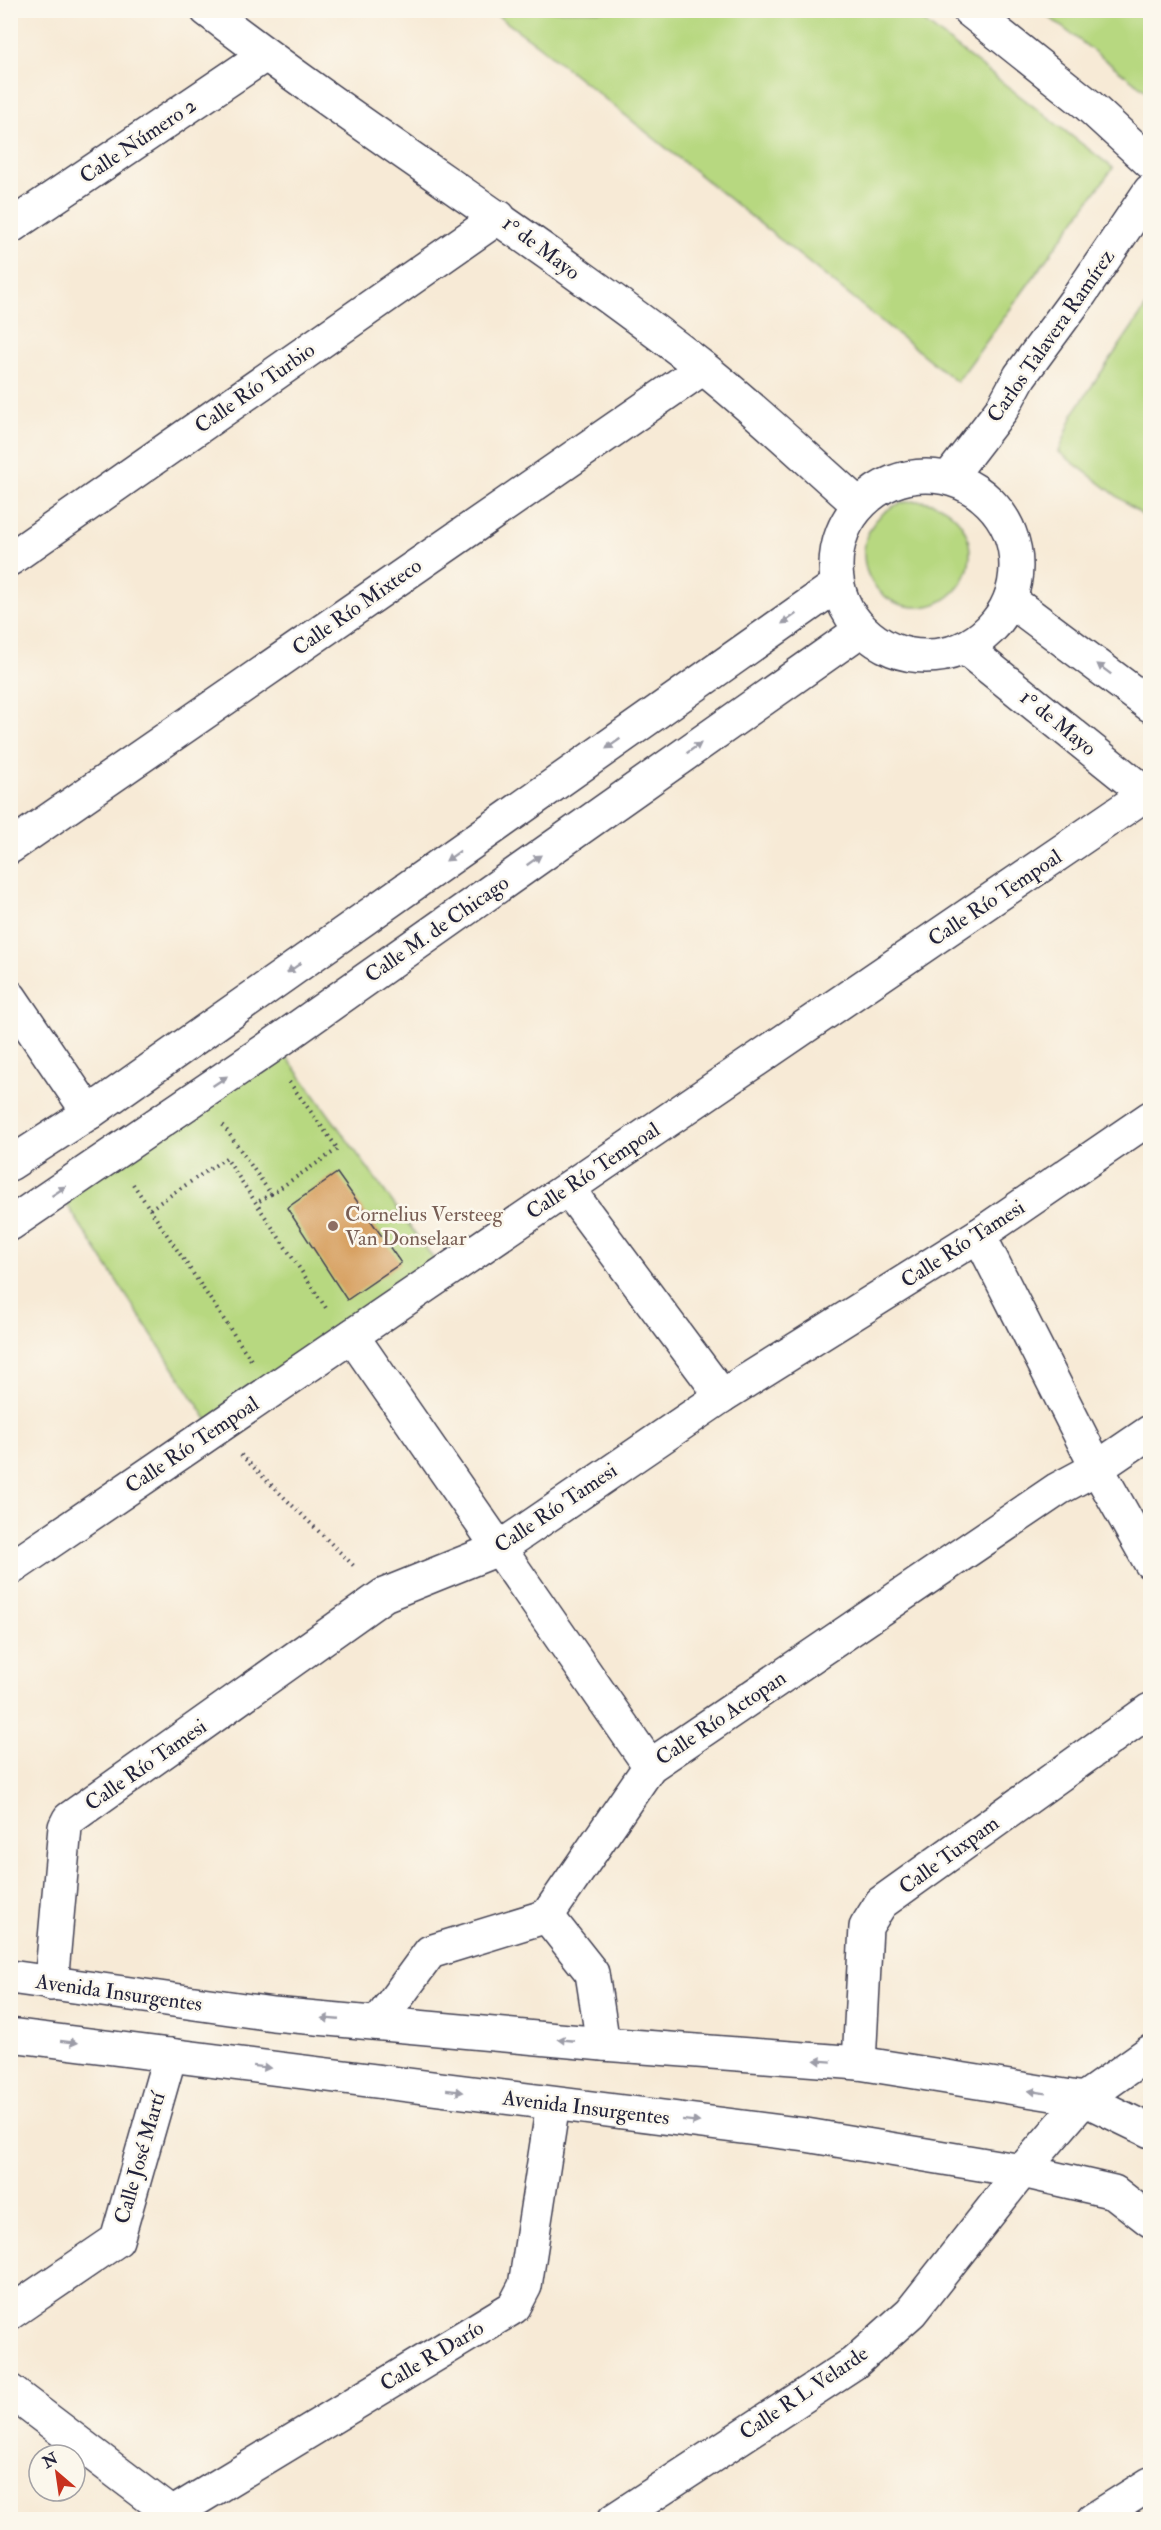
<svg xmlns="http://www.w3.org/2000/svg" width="1161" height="2530" viewBox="0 0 1161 2530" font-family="'IM FELL Double Pica',serif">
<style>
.green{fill:#b7d880;stroke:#6c7d5e;stroke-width:1.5}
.building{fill:#d69d5b}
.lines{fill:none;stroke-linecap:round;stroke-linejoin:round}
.minor-casing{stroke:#424052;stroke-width:36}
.path{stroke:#424052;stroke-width:4;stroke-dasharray:1.5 4.5;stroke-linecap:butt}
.minor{stroke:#fff;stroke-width:33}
.oneway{fill:#9c9ca7}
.education-dot{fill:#8d6e63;stroke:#fbf7ec;stroke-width:2}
.labels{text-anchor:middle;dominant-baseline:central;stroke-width:5;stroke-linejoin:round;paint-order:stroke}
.street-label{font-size:21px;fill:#22223b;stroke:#fbf7ec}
.education-label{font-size:21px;fill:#785e54;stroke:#fbf7ec;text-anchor:start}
</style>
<rect width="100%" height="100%" fill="#fbf7ec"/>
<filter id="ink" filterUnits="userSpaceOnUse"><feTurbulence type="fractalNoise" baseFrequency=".0167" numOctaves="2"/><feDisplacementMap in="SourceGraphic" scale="12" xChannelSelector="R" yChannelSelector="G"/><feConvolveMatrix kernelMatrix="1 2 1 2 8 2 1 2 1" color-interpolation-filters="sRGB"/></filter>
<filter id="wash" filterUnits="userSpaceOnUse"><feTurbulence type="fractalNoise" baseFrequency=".008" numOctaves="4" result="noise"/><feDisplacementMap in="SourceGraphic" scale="24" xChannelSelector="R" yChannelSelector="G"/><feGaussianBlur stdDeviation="1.35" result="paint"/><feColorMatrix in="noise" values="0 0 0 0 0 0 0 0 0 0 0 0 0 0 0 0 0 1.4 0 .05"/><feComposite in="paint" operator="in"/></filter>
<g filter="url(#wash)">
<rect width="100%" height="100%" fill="#f7ead6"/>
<g class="green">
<polygon points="491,11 910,11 1113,168 957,382 538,45"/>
<polygon points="1041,11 1150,11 1150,94"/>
<polygon points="1150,301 1150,521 1059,452 1074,412"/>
<circle cx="917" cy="554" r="53"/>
<polygon points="276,1042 444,1273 214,1430 58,1191"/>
</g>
<g id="blocks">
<polygon class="building" points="337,1173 401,1263 347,1300 287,1208"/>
</g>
</g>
<g filter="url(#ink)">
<use href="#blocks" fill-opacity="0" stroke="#424052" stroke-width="1.5"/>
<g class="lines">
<g class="minor-casing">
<g id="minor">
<path d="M207,10C368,134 542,242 702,367C756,410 807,459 859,505"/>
<polyline points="969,10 1087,104 1150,162"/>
<polyline points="10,227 265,55"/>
<circle cx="926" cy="566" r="90"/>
<polyline points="949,478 1002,409 1020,376 1081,293 1150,191"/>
<polyline points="10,559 499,217"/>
<polyline points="1010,600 1150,705"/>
<polyline points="965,648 1150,797"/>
<polyline points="10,847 703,368"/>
<polyline points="10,997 89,1113"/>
<polyline points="10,1164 89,1113 837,585"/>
<polyline points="568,1189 722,1396"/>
<polyline points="10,1224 266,1050 861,630"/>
<polyline points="979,1235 1097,1468 1150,1562"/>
<polyline points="352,1336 650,1766"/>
<polyline points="10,1569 1146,794"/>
<polyline points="547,1916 592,1973 603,2044"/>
<polyline points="10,1977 273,2014 603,2044 859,2063 1084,2099 1150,2131"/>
<polyline points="51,1984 65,1827 69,1819 384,1595 498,1549 722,1396 979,1235 1150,1118"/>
<polyline points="378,2023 430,1952 547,1916 650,1766 1058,1489 1097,1468 1150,1432"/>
<polyline points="10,2035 806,2135 1022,2171 1114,2192 1150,2220"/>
<polyline points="859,2063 866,1927 881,1903 1150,1710"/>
<polyline points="10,2313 117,2240 170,2055"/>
<polyline points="10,2391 180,2520"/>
<polyline points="172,2514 514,2307 525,2286 553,2104"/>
<polyline points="614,2520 854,2363 911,2312 1022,2171 1084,2099 1150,2052"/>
<polyline points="1093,2520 1150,2484"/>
</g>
</g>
<g class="path">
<polyline points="223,1125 271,1194 256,1203"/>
<polyline points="133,1184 251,1360"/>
<polyline points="271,1194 338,1149 287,1079"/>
<polyline points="150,1209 226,1158 326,1308"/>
<polyline points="241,1455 356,1568"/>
</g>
<use href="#minor" class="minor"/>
</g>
<defs><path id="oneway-solid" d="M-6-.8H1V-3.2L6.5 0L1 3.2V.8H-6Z" transform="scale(1.5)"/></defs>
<g class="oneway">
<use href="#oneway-solid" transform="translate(789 619) rotate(145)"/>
<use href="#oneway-solid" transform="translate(1104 669) rotate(-143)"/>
<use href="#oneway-solid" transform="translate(613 744) rotate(145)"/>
<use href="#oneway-solid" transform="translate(694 748) rotate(-35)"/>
<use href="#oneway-solid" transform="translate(453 856) rotate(145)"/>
<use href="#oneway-solid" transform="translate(534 860) rotate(-35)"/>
<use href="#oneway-solid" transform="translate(294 968) rotate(145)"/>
<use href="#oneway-solid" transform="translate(220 1081) rotate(-34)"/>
<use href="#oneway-solid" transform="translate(59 1191) rotate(-34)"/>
<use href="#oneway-solid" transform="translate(330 2019) rotate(-175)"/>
<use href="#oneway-solid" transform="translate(566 2040) rotate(-175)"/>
<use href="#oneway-solid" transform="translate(69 2042) rotate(7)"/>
<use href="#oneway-solid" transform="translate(823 2061) rotate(-176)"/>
<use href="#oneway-solid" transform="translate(262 2067) rotate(7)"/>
<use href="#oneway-solid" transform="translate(455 2091) rotate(7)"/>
<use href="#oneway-solid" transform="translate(1037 2092) rotate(-171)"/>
<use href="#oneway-solid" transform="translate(691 2121) rotate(7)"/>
</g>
</g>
<circle class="education-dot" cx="333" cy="1226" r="6"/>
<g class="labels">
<g class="street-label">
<text transform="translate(138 141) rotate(-34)">Calle Número 2</text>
<text transform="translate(541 248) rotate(37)">1° de Mayo</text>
<text transform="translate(1051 336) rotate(-55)">Carlos Talavera Ramírez</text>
<text transform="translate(255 388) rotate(-35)">Calle Río Turbio</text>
<text transform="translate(357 607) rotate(-35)">Calle Río Mixteco</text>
<text transform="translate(1058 723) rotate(39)">1° de Mayo</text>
<text transform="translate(995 898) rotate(-34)">Calle Río Tempoal</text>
<text transform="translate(437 929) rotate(-35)">Calle M. de Chicago</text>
<text transform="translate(593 1171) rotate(-34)">Calle Río Tempoal</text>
<text transform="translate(963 1244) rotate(-33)">Calle Río Tamesi</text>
<text transform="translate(192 1445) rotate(-34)">Calle Río Tempoal</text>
<text transform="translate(556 1508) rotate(-34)">Calle Río Tamesi</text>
<text transform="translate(721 1718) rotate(-34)">Calle Río Actopan</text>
<text transform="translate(146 1765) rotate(-35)">Calle Río Tamesi</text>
<text transform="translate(949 1855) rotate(-36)">Calle Tuxpam</text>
<text transform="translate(119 1993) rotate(8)">Avenida Insurgentes</text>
<text transform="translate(586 2108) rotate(7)">Avenida Insurgentes</text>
<text transform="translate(140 2158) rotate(-74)">Calle José Martí</text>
<text transform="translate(432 2356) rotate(-31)">Calle R Darío</text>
<text transform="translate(804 2393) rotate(-34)">Calle R L Velarde</text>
</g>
<g class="education-label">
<text x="345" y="1214">Cornelius Versteeg<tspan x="345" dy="24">Van Donselaar</tspan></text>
</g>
</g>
<rect width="1161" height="2530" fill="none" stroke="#fbf7ec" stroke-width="36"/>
<g transform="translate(57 2473) rotate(331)"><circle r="28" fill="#fbf7ec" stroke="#a4a2a5" stroke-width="1.5"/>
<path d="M0-4.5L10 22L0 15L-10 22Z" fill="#c8321e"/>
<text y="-9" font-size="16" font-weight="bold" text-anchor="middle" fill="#22223b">N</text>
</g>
</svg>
